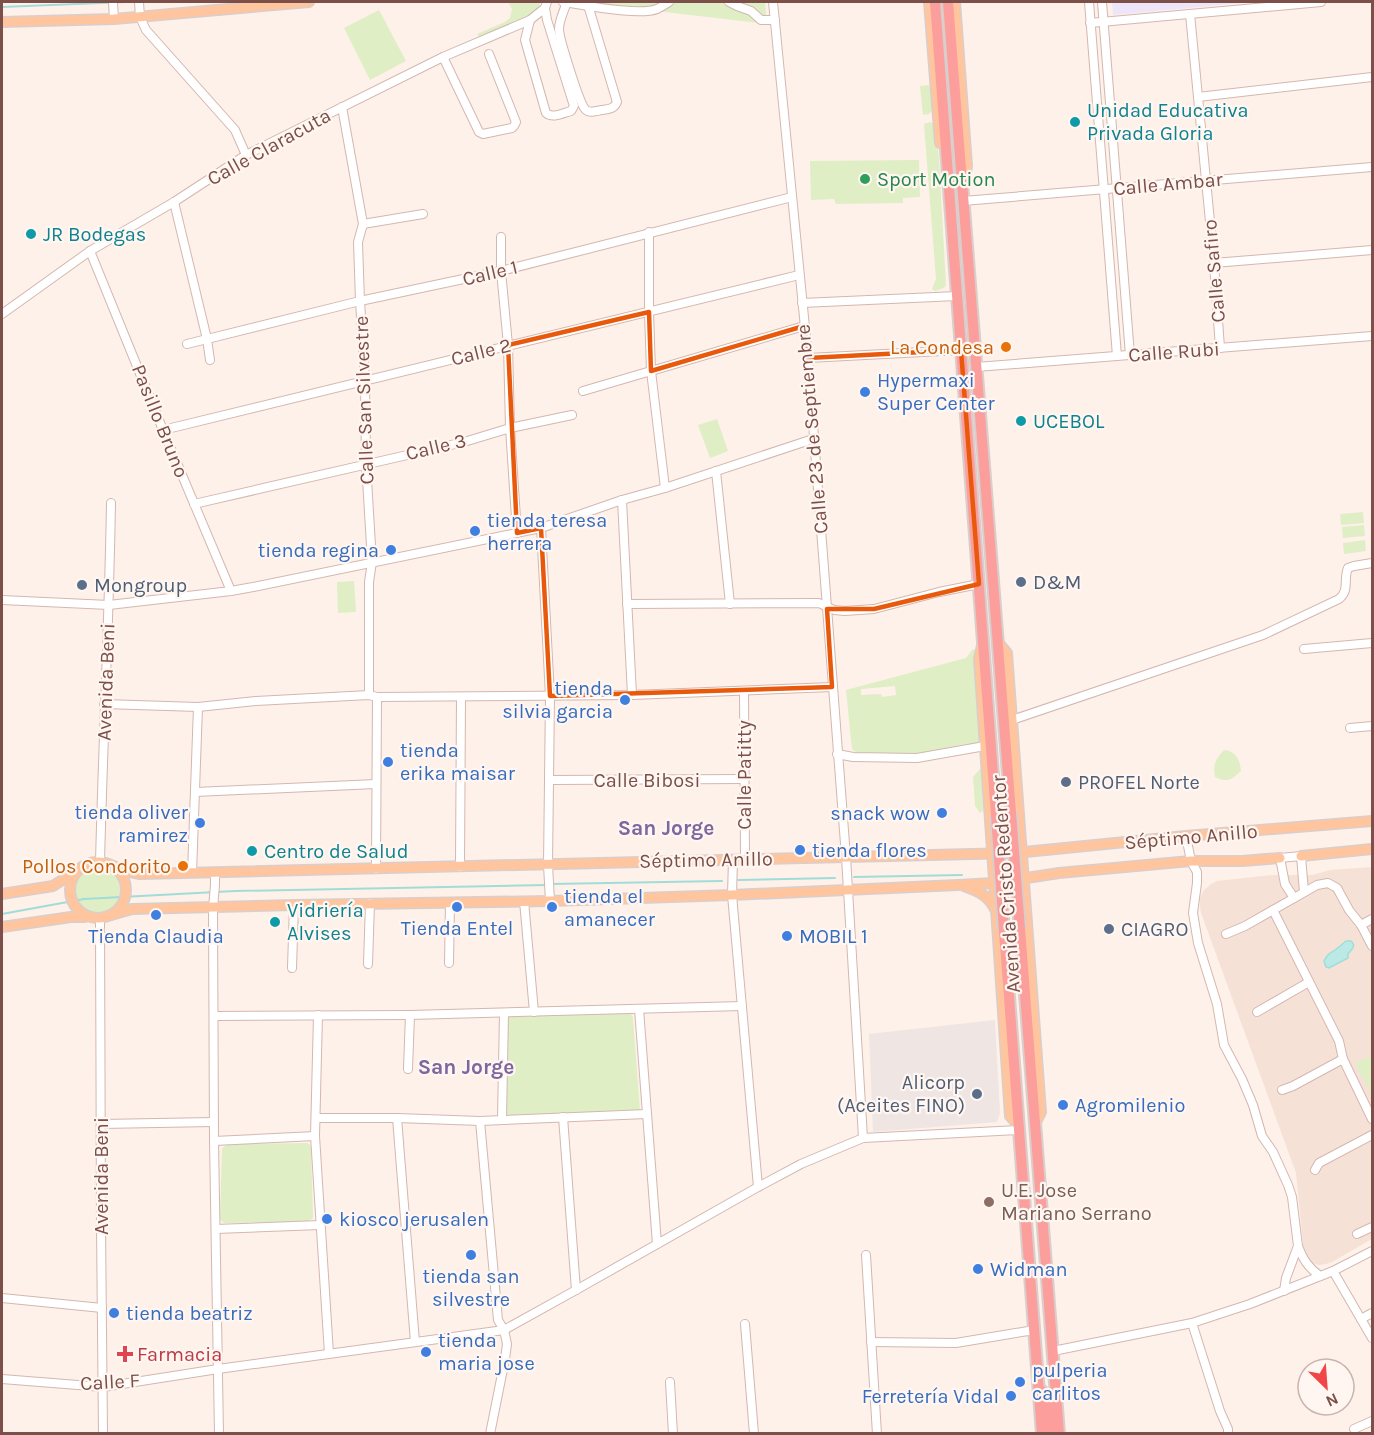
<svg xmlns="http://www.w3.org/2000/svg" width="1374" height="1435" viewBox="0 0 1374 1435" font-family="Karla,sans-serif">
<style>
.residential{fill:#f6e1d7}
.industrial{fill:#efe5e2}
.education{fill:#eee5fb}
.green{fill:#dfeec5;fill-rule:evenodd}
.water{fill:#bbeae6;stroke:#a0ddd8;stroke-width:1.5}
.lines{fill:none;stroke-linecap:round;stroke-linejoin:round}
.stream{stroke:#a0ddd8;stroke-width:2}
.minor-casing{stroke:#d4b7b0;stroke-width:10}
.major-casing{stroke:#dacecc;stroke-width:12}
.highway-casing{stroke:#dacecc;stroke-width:14}
.minor{stroke:#fff;stroke-width:8}
.major{stroke:#ffc59f;stroke-width:9}
.highway{stroke:#fc9e9c;stroke-width:10}
.highway-bridge-casing{stroke:#dacecc;stroke-width:14;stroke-linecap:butt}
.highway-bridge{stroke:#fc9e9c;stroke-width:10}
.marked{fill:none;stroke:#e8590c;stroke-width:4.5;stroke-linejoin:round}
.culture-dot{fill:#0f9aa8;stroke:#fff6f1;stroke-width:2}
.leisure-dot{fill:#2e9e5b;stroke:#fff6f1;stroke-width:2}
.food-dot{fill:#e8710a;stroke:#fff6f1;stroke-width:2}
.shop-dot{fill:#3f7fe0;stroke:#fff6f1;stroke-width:2}
.service-dot{fill:#5c6f8a;stroke:#fff6f1;stroke-width:2}
.education-dot{fill:#8d6e63;stroke:#fff6f1;stroke-width:2}
.health-dot{fill:#e0444e;stroke:#fff6f1;stroke-width:2}
.labels{text-anchor:middle;dominant-baseline:central;stroke-width:4.5;stroke-linejoin:round;paint-order:stroke}
.culture-label{font-size:20px;fill:#0d838f;stroke:#fff6f1;text-anchor:start}
.street-label{font-size:20px;fill:#7c5049;stroke:#fff6f1}
.leisure-label{font-size:20px;fill:#27864d;stroke:#fff6f1;text-anchor:start}
.food-label{font-size:20px;fill:#c56008;stroke:#fff6f1;text-anchor:end}
.shop-label{font-size:20px;fill:#366cbe;stroke:#fff6f1;text-anchor:start}
.service-label{font-size:20px;fill:#4e5e75;stroke:#fff6f1;text-anchor:start}
.education-label{font-size:20px;fill:#785e54;stroke:#fff6f1;text-anchor:start}
.health-label{font-size:20px;fill:#be3a42;stroke:#fff6f1;text-anchor:start}
.neighbourhood-label{font-size:21px;font-weight:bold;fill:#7e669e;stroke:#fff6f1}
</style>
<rect width="100%" height="100%" fill="#fef1e9"/>
<polygon class="residential" points="1372,867 1372,1239 1332,1262 1326,1264 1319,1265 1314,1264 1308,1258 1304,1253 1296,1173 1201,913 1200,907 1200,899 1203,891 1211,884 1217,881 1273,875 1312,875 1330,870"/>
<polygon class="industrial" points="995,1020 1000,1113 997,1122 873,1132 869,1034"/>
<polygon class="education" points="1112,2 1253,2 1113,15"/>
<g class="green">
<path d="M508,2H540C539,6 540,6 536,10C525,21 495,31 480,38L477,34L505,22L510,18L512,9Z"/>
<polygon points="579,2 765,2 767,22 759,23"/>
<polygon points="379,10 406,61 370,80 344,28"/>
<path d="M928,85C937,91 931,100 933,109L929,114L923,115L920,86Z"/>
<polygon points="930,122 934,124 936,128 939,159 946,285 944,288 935,291 932,289 936,279 924,124"/>
<polygon points="919,160 920,197 903,198 903,203 836,204 834,199 811,200 810,161"/>
<polygon points="717,419 728,451 710,458 698,425"/>
<polygon points="1363,512 1364,523 1341,525 1340,514"/>
<polygon points="1364,525 1365,536 1343,538 1342,527"/>
<polygon points="1365,540 1366,551 1344,554 1343,543"/>
<polygon points="354,581 356,612 338,613 337,582"/>
<path d="M973,649L975,650L978,661L981,743L960,745L917,755L857,753L852,749L846,690L966,658ZM895,686L896,695L882,697L881,694L861,695V689Z"/>
<path d="M1224,750C1236,751 1240,760 1241,771C1231,780 1228,783 1215,777C1213,765 1215,759 1224,750Z"/>
<polygon points="981,768 983,811 980,813 975,806 973,777"/>
<circle cx="98" cy="890" r="23"/>
<polygon points="629,1013 632,1015 633,1018 640,1110 636,1112 505,1115 506,1017"/>
<polygon points="1369,1056 1372,1062 1372,1090 1370,1091 1355,1064"/>
<polygon points="307,1143 310,1145 311,1148 313,1218 306,1222 224,1223 220,1219 222,1149 227,1144"/>
</g>
<path class="water" d="M1346,941H1351C1357,946 1351,950 1348,954V958L1329,968L1326,967L1324,961C1330,950 1331,954 1339,947C1342,945 1343,943 1346,941Z"/>
<g class="lines">
<g class="stream">
<polyline points="2,7 126,2"/>
<polyline points="854,877 962,875"/>
<polyline points="738,880 835,878"/>
<polyline points="551,884 722,881"/>
<polyline points="2,914 84,899 235,891 546,885"/>
</g>
<g class="minor-casing">
<g id="minor">
<polyline points="113,2 114,19"/>
<polyline points="139,2 140,17 146,30 235,130 246,155"/>
<path d="M563,2C584,5 639,16 657,9C661,7 666,4 669,2"/>
<path d="M567,2C564,11 559,20 559,29C559,38 579,102 585,109C589,114 596,111 602,110C609,109 614,109 617,102L588,5"/>
<polyline points="729,2 737,6 751,11 761,20 775,20"/>
<polyline points="773,2 808,358 846,857 863,1138"/>
<polyline points="1089,2 1117,356"/>
<polyline points="1102,2 1130,355"/>
<polyline points="1190,14 1214,263 1220,348"/>
<path d="M530,20L525,40L546,113C553,119 563,113 571,111L574,106L547,20L545,8"/>
<polyline points="1090,23 1321,2"/>
<polyline points="443,57 479,132 483,134 512,128 514,126 516,122 489,54"/>
<polyline points="1198,97 1372,77"/>
<polyline points="342,107 363,224 358,242 360,301 365,381 366,463 372,562 369,582 369,695"/>
<polyline points="963,201 1372,167"/>
<polyline points="174,202 207,339 210,360"/>
<polyline points="363,224 423,214"/>
<polyline points="649,232 649,312 651,371 665,488"/>
<polyline points="501,237 501,271 508,345 510,428 517,533"/>
<polyline points="90,251 163,430 231,591"/>
<polyline points="1214,263 1372,250"/>
<polyline points="802,303 957,296"/>
<polyline points="2,314 90,251 174,202 246,155 443,57 530,20 545,8 547,2"/>
<polyline points="187,344 360,301 501,271 792,197"/>
<polyline points="808,358 961,350"/>
<polyline points="976,367 1372,336"/>
<polyline points="583,391 804,326"/>
<polyline points="163,430 799,275"/>
<polyline points="716,471 730,604"/>
<polyline points="622,500 632,695"/>
<polyline points="194,504 464,442 510,428 572,415"/>
<polyline points="541,528 550,696 548,865 550,901"/>
<polyline points="2,600 109,605 231,591 253,587 541,528 622,500 665,488 813,439"/>
<polyline points="627,604 819,603 834,610 845,611 874,609 939,592 979,584"/>
<polyline points="1304,649 1372,643"/>
<polyline points="744,691 745,859"/>
<polyline points="104,704 198,707 256,701 369,695 377,697 632,695 832,687"/>
<path d="M1012,720L1263,635L1339,599C1350,590 1343,579 1348,568L1354,566L1372,563"/>
<polyline points="1350,728 1372,726"/>
<polyline points="837,754 853,757 917,758 985,746"/>
<polyline points="550,780 744,779"/>
<polyline points="195,792 376,784"/>
<polyline points="1186,836 1191,861 1197,872 1197,883 1193,913 1198,943 1217,1004 1224,1045 1242,1079 1253,1105 1262,1136 1273,1152 1288,1185 1292,1197 1298,1246 1286,1278 1284,1291"/>
<polyline points="733,860 732,895 758,1187"/>
<path d="M100,862C103,742 109,623 111,503"/>
<polyline points="460,867 461,697"/>
<polyline points="376,869 377,697"/>
<polyline points="192,873 198,707"/>
<polyline points="215,873 215,885 213,908 214,1141 219,1434"/>
<polyline points="1294,898 1285,884 1280,858 1301,856 1304,892"/>
<polyline points="524,901 534,1012"/>
<polyline points="1273,910 1339,1041 1343,1059 1372,1119"/>
<polyline points="100,918 101,1226 103,1434"/>
<polyline points="1361,925 1372,919"/>
<polyline points="1226,934 1245,926 1317,885 1328,883 1337,888 1349,910 1361,925 1372,946"/>
<polyline points="449,963 450,902"/>
<polyline points="368,964 370,903"/>
<polyline points="292,968 294,905"/>
<polyline points="639,1009 657,1244"/>
<polyline points="1257,1012 1309,982"/>
<polyline points="318,1015 315,1136 329,1354"/>
<polyline points="214,1016 410,1015 742,1006"/>
<polyline points="408,1069 410,1015"/>
<polyline points="1282,1090 1293,1086 1343,1059"/>
<polyline points="563,1117 576,1290"/>
<polyline points="316,1118 397,1118 480,1121 647,1114"/>
<polyline points="397,1118 415,1342"/>
<polyline points="502,1119 504,1013"/>
<polyline points="480,1121 498,1320 504,1330 507,1344 505,1359 490,1434"/>
<polyline points="101,1124 214,1122"/>
<polyline points="214,1141 315,1136"/>
<polyline points="1315,1170 1319,1163 1372,1135"/>
<polyline points="216,1229 320,1225"/>
<polyline points="1357,1234 1372,1227"/>
<path d="M1298,1246C1303,1260 1309,1268 1320,1276"/>
<polyline points="866,1255 877,1434"/>
<polyline points="1333,1271 1372,1338"/>
<polyline points="2,1298 102,1308"/>
<polyline points="1361,1319 1372,1313"/>
<polyline points="1192,1323 1220,1411 1228,1429 1228,1434"/>
<polyline points="745,1324 754,1434"/>
<polyline points="871,1342 956,1343 1034,1330"/>
<polyline points="1053,1351 1192,1323 1250,1304 1333,1271 1372,1251"/>
<polyline points="2,1379 103,1387 218,1369 504,1330 576,1290 758,1187 801,1164 863,1138 1019,1130"/>
<polyline points="670,1382 673,1434"/>
<polyline points="1354,1429 1372,1421"/>
</g>
</g>
<g class="major-casing">
<g id="major">
<polyline points="929,2 940,143"/>
<polyline points="955,2 967,166 965,180"/>
<polyline points="2,22 114,19 309,2"/>
<polyline points="998,642 1007,653 1041,1112 1035,1124"/>
<polyline points="982,646 979,658 1010,1116 1019,1126"/>
<polyline points="1301,856 1372,849"/>
<circle cx="98" cy="890" r="28"/>
<polyline points="111,865 125,871 140,874 1015,853 1186,836 1372,821"/>
<path d="M964,886C978,891 988,895 995,909"/>
<polyline points="2,894 53,886 73,873"/>
<polyline points="111,915 132,909 294,905 550,901 732,895 958,885 994,883 1059,873 1191,861 1242,861 1280,858"/>
<polyline points="2,927 71,917 85,917"/>
</g>
</g>
<g class="highway-casing">
<g id="highway">
<polyline points="935,2 996,815"/>
<polyline points="948,2 1011,813"/>
<polyline points="1020,929 1059,1434"/>
<polyline points="1004,931 1042,1434"/>
<polyline points="1042,1391 1048,1406 1051,1434"/>
</g>
</g>
<use href="#minor" class="minor"/>
<use href="#major" class="major"/>
<use href="#highway" class="highway"/>
<g class="highway-bridge-casing">
<g id="highway-bridge">
<polyline points="1011,813 1020,929"/>
<polyline points="996,815 1004,931"/>
</g>
</g>
<use href="#highway-bridge" class="highway-bridge"/>
</g>
<path class="marked" d="M649,312L651,371L804,326L808,358L961,350L979,584L874,609H827L832,687L550,696L541,528L517,533L508,345Z"/>
<g class="culture-dot">
<circle cx="1075" cy="122" r="6"/>
<circle cx="31" cy="234" r="6"/>
<circle cx="1021" cy="421" r="6"/>
<circle cx="252" cy="851" r="6"/>
<circle cx="275" cy="922" r="6"/>
</g>
<circle class="leisure-dot" cx="865" cy="179" r="6"/>
<g class="food-dot">
<circle cx="1006" cy="347" r="6"/>
<circle cx="183" cy="866" r="6"/>
</g>
<g class="shop-dot">
<circle cx="865" cy="392" r="6"/>
<circle cx="475" cy="531" r="6"/>
<circle cx="391" cy="550" r="6"/>
<circle cx="625" cy="700" r="6"/>
<circle cx="388" cy="762" r="6"/>
<circle cx="942" cy="813" r="6"/>
<circle cx="200" cy="823" r="6"/>
<circle cx="800" cy="850" r="6"/>
<circle cx="457" cy="907" r="6"/>
<circle cx="552" cy="907" r="6"/>
<circle cx="156" cy="915" r="6"/>
<circle cx="787" cy="936" r="6"/>
<circle cx="1063" cy="1105" r="6"/>
<circle cx="327" cy="1219" r="6"/>
<circle cx="471" cy="1255" r="6"/>
<circle cx="978" cy="1269" r="6"/>
<circle cx="114" cy="1313" r="6"/>
<circle cx="426" cy="1352" r="6"/>
<circle cx="1020" cy="1382" r="6"/>
<circle cx="1011" cy="1396" r="6"/>
</g>
<g class="service-dot">
<circle cx="1021" cy="582" r="6"/>
<circle cx="82" cy="585" r="6"/>
<circle cx="1066" cy="782" r="6"/>
<circle cx="1109" cy="929" r="6"/>
<circle cx="977" cy="1094" r="6"/>
</g>
<circle class="education-dot" cx="989" cy="1202" r="6"/>
<path class="health-dot" d="M122 1345h6v6h6v6h-6v6h-6v-6h-6v-6h6z"/>
<g class="labels">
<g class="culture-label">
<text x="1087" y="110">Unidad Educativa<tspan x="1087" dy="23">Privada Gloria</tspan></text>
<text x="43" y="234">JR Bodegas</text>
<text x="1033" y="421">UCEBOL</text>
<text x="264" y="851">Centro de Salud</text>
<text x="287" y="910">Vidriería<tspan x="287" dy="23">Alvises</tspan></text>
</g>
<g class="street-label">
<text transform="translate(269 147) rotate(-29)">Calle Claracuta</text>
<text transform="translate(1168 184) rotate(-5)">Calle Ambar</text>
<text transform="translate(1214 271) rotate(-95)">Calle Safiro</text>
<text transform="translate(490 273) rotate(-13)">Calle 1</text>
<text transform="translate(481 352) rotate(-14)">Calle 2</text>
<text transform="translate(1174 352) rotate(-4)">Calle Rubi</text>
<text transform="translate(364 400) rotate(-92)">Calle San Silvestre</text>
<text transform="translate(160 421) rotate(68)">Pasillo Bruno</text>
<text transform="translate(812 429) rotate(-95)">Calle 23 de Septiembre</text>
<text transform="translate(436 447) rotate(-13)">Calle 3</text>
<text transform="translate(106 682) rotate(-88)">Avenida Beni</text>
<text transform="translate(744 775) rotate(-90)">Calle Patitty</text>
<text x="647" y="780">Calle Bibosi</text>
<text transform="translate(1191 837) rotate(-5)">Séptimo Anillo</text>
<text transform="translate(706 860) rotate(-1)">Séptimo Anillo</text>
<text transform="translate(1006 884) rotate(-94)">Avenida Cristo Redentor</text>
<text transform="translate(101 1176) rotate(-90)">Avenida Beni</text>
<text transform="translate(110 1382) rotate(-3)">Calle F</text>
</g>
<g class="leisure-label">
<text x="877" y="179">Sport Motion</text>
</g>
<g class="food-label">
<text x="994" y="347">La Condesa</text>
<text x="171" y="866">Pollos Condorito</text>
</g>
<g class="shop-label">
<text x="877" y="380">Hypermaxi<tspan x="877" dy="23">Super Center</tspan></text>
<text x="487" y="520">tienda teresa<tspan x="487" dy="23">herrera</tspan></text>
<text x="379" y="550" text-anchor="end">tienda regina</text>
<text x="613" y="688" text-anchor="end">tienda<tspan x="613" dy="23">silvia garcia</tspan></text>
<text x="400" y="750">tienda<tspan x="400" dy="23">erika maisar</tspan></text>
<text x="188" y="812" text-anchor="end">tienda oliver<tspan x="188" dy="23">ramirez</tspan></text>
<text x="930" y="813" text-anchor="end">snack wow</text>
<text x="812" y="850">tienda flores</text>
<text x="564" y="896">tienda el<tspan x="564" dy="23">amanecer</tspan></text>
<text x="457" y="928" text-anchor="middle">Tienda Entel</text>
<text x="156" y="936" text-anchor="middle">Tienda Claudia</text>
<text x="799" y="936">MOBIL 1</text>
<text x="1075" y="1105">Agromilenio</text>
<text x="339" y="1219">kiosco jerusalen</text>
<text x="990" y="1269">Widman</text>
<text x="471" y="1276" text-anchor="middle">tienda san<tspan x="471" dy="23">silvestre</tspan></text>
<text x="126" y="1313">tienda beatriz</text>
<text x="438" y="1340">tienda<tspan x="438" dy="23">maria jose</tspan></text>
<text x="1032" y="1370">pulperia<tspan x="1032" dy="23">carlitos</tspan></text>
<text x="999" y="1396" text-anchor="end">Ferretería Vidal</text>
</g>
<g class="service-label">
<text x="1033" y="582">D&amp;M</text>
<text x="94" y="585">Mongroup</text>
<text x="1078" y="782">PROFEL Norte</text>
<text x="1121" y="929">CIAGRO</text>
<text x="965" y="1082" text-anchor="end">Alicorp<tspan x="965" dy="23">(Aceites FINO)</tspan></text>
</g>
<g class="education-label">
<text x="1001" y="1190">U.E. Jose<tspan x="1001" dy="23">Mariano Serrano</tspan></text>
</g>
<g class="health-label">
<text x="137" y="1354">Farmacia</text>
</g>
<g class="neighbourhood-label">
<text x="666" y="828">San Jorge</text>
<text x="466" y="1067">San Jorge</text>
</g>
</g>
<rect width="1374" height="1435" fill="none" stroke="#7c5049" stroke-width="6"/>
<g transform="translate(1326 1387) rotate(155)"><circle r="28" fill="#fff6f1" stroke="#cbb4ae" stroke-width="1.5"/>
<path d="M0-4.5L10 22L0 15L-10 22Z" fill="#f04648"/>
<text y="-9" font-size="16" font-weight="bold" text-anchor="middle" fill="#7c5049">N</text>
</g>
</svg>
